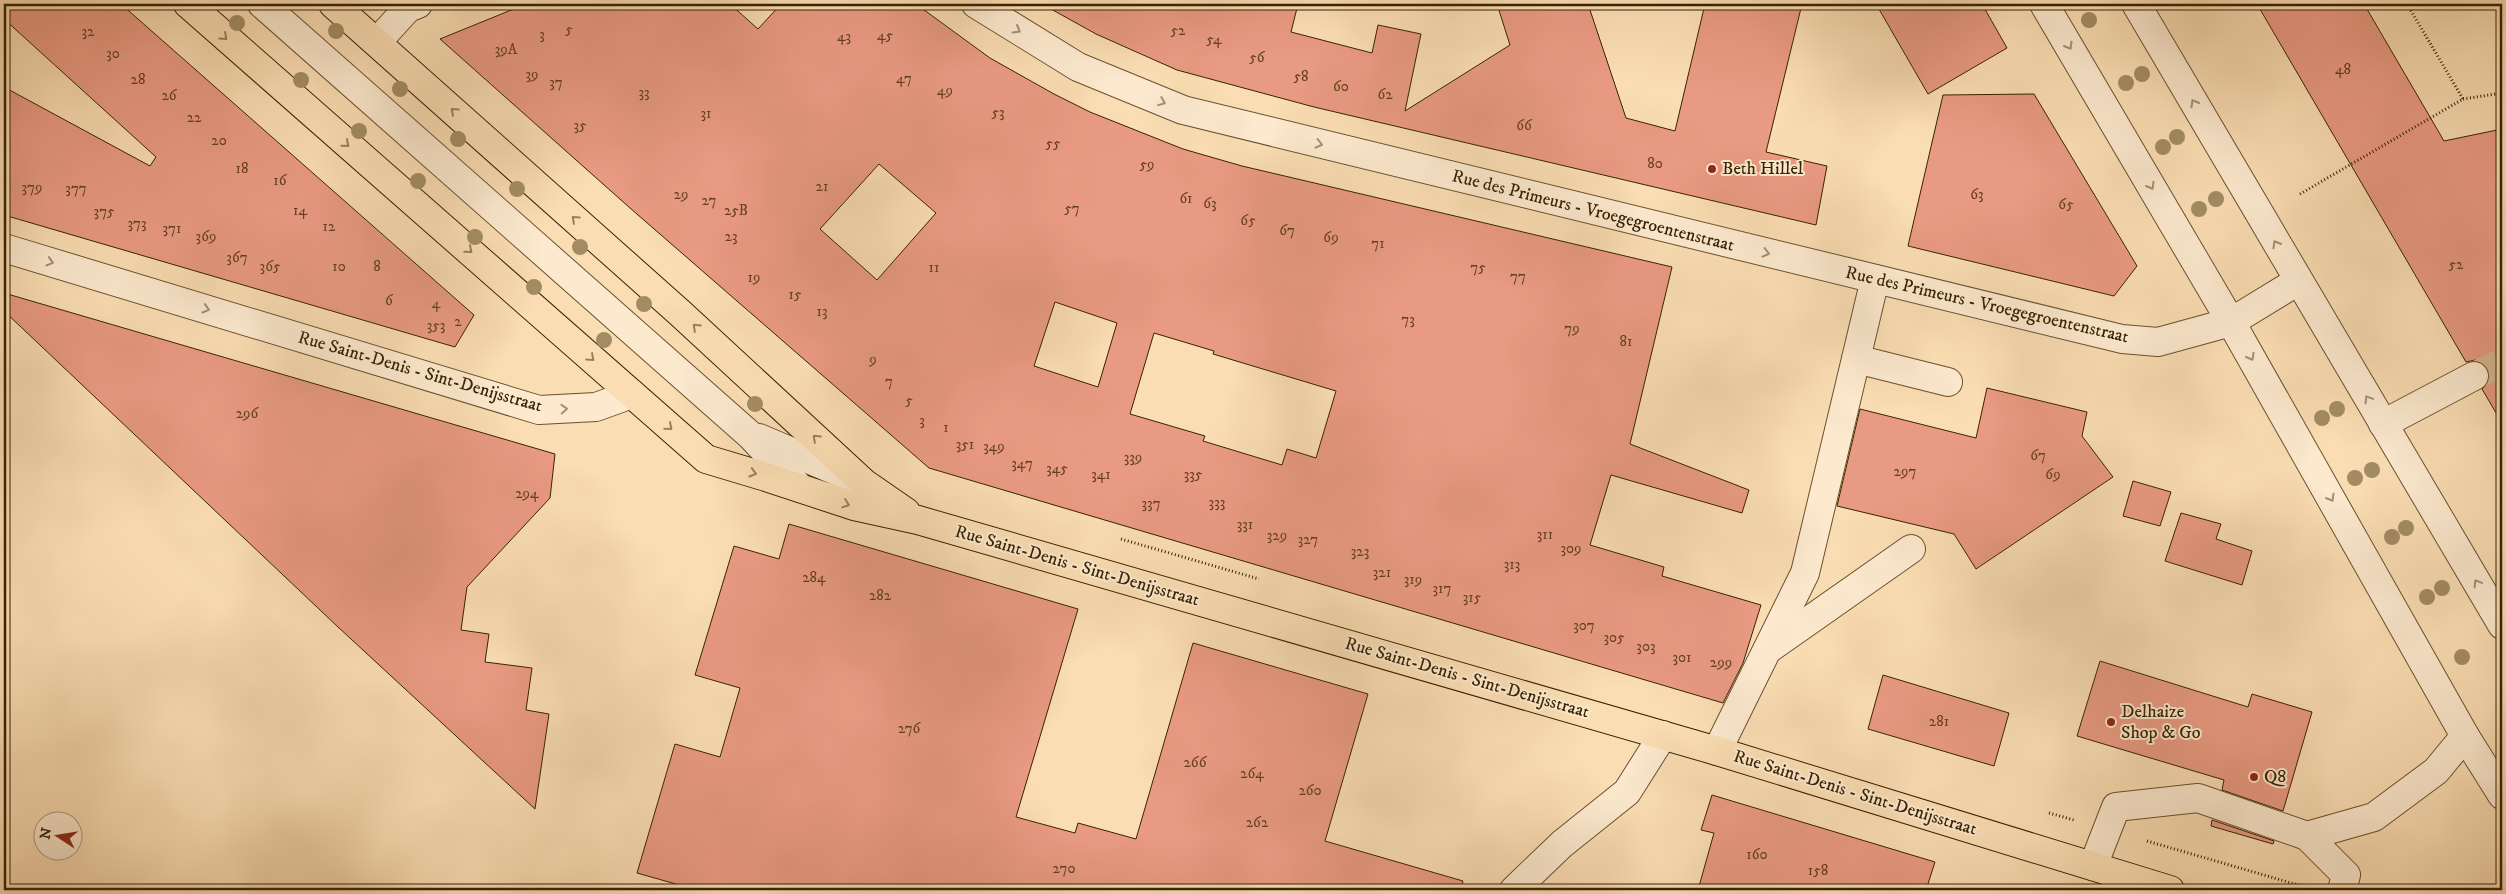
<svg xmlns="http://www.w3.org/2000/svg" width="2506" height="894" viewBox="0 0 2506 894" font-family="'IM FELL DW Pica',serif">
<style>
.building{fill:#e99a82;stroke:#382200;fill-rule:evenodd}
.lines{fill:none;stroke-linecap:round;stroke-linejoin:round}
.minor-tunnel{stroke:#d4b88f;stroke-width:28;stroke-dasharray:28 14;stroke-linecap:butt}
.minor-casing{stroke:#69512d;stroke-width:30}
.major-casing{stroke:#382200;stroke-width:30}
.path{stroke:#382200;stroke-width:3;stroke-dasharray:1 2.5;stroke-linecap:butt}
.minor{stroke:#fce9ce;stroke-width:28}
.major{stroke:#fbddb3;stroke-width:28}
.tree{fill:#a38c63}
.oneway{stroke:#a48f71}
.oneway2{stroke:#9a805a}
.poi-dot{fill:#8f2418;stroke:#fce9ce;stroke-width:2}
.labels{text-anchor:middle;dominant-baseline:central;stroke-width:4;stroke-linejoin:round;paint-order:stroke}
.number-label{font-size:15px;fill:#644020}
.poi-label{font-size:18px;fill:#382200;stroke:#fce9ce;text-anchor:start}
.street-label{font-size:18px;fill:#382200;stroke:#fce9ce}
</style>
<rect width="100%" height="100%" fill="#fbddb3"/>
<filter id="stains"><feTurbulence type="fractalNoise" baseFrequency=".004" numOctaves="4"/><feColorMatrix values="0 0 0 0 .2 0 0 0 0 .09 0 0 0 0 .02 0 0 0 .5 -.17"/></filter>
<radialGradient id="worn" r=".72"><stop offset=".6" stop-color="#630" stop-opacity="0"/><stop offset="1" stop-color="#630" stop-opacity=".3"/></radialGradient>
<g class="building">
<polygon points="4,4 121,4 474,315 455,347 4,215 4,87 150,166 156,157 4,19"/>
<path d="M526,4H730L758,29L781,4H916L990,58L1054,94L1090,112L1183,149L1242,166L1672,267L1630,444L1749,490L1742,513L1611,475L1590,545L1664,567L1662,576L1761,605L1743,663L1723,703L929,468L630,208L440,39ZM879,164L936,213L877,280L820,229ZM1055,302L1117,323L1098,387L1034,366ZM1154,333L1214,351L1213,354L1336,391L1316,458L1287,449L1282,465L1203,441L1205,436L1130,414Z"/>
<polygon points="1042,4 1298,4 1291,32 1372,53 1378,25 1421,34 1405,111 1510,45 1497,4 1588,4 1626,118 1675,131 1705,4 1802,4 1766,152 1827,166 1816,225 1314,107 1177,70 1096,34"/>
<polygon points="1876,4 1982,4 2007,48 1928,94"/>
<polygon points="2257,4 2364,4 2444,141 2502,129 2502,423 2482,389 2487,384 2490,377 2488,368 2483,363 2475,360 2466,362"/>
<polygon points="2034,94 2137,266 2114,296 1908,246 1943,95"/>
<polygon points="4,293 555,454 550,498 467,587 461,630 489,634 485,662 532,668 526,710 549,714 535,809 338,627 4,311"/>
<polygon points="1987,388 2087,412 2082,436 2113,477 1976,569 1954,534 1837,506 1860,409 1976,438"/>
<polygon points="2133,481 2171,492 2160,526 2123,516"/>
<polygon points="2181,513 2221,524 2216,539 2252,551 2242,585 2165,561"/>
<polygon points="789,524 1078,609 1016,817 1075,833 1078,823 1136,839 1193,643 1368,694 1325,841 1463,881 1461,890 697,890 637,873 675,744 720,757 740,688 695,675 734,546 779,559"/>
<polygon points="2100,661 2248,707 2252,694 2312,712 2283,811 2222,790 2224,780 2077,736"/>
<polygon points="1883,675 2009,713 1994,766 1868,729"/>
<polygon points="1712,795 1935,862 1926,890 1698,890 1714,833 1701,830"/>
<polygon points="2212,820 2274,841 2273,844 2211,826"/>
</g>
<g class="lines">
<polyline class="minor-tunnel" points="2474,376 2502,362"/>
<g class="minor-casing">
<g id="minor">
<polyline points="262,4 750,435 800,488"/>
<polyline points="976,4 1078,67 1183,110 2122,339 2158,342 2231,322 2298,281"/>
<polyline points="2044,4 2231,322 2465,736 2502,795"/>
<polyline points="2136,4 2502,625"/>
<polyline points="377,42 408,8 418,4"/>
<polyline points="4,248 539,410 596,407 632,394"/>
<polyline points="1856,359 1948,382"/>
<polyline points="2383,424 2474,376"/>
<polyline points="759,438 860,481"/>
<polyline points="1770,648 1911,549"/>
<polyline points="1717,751 1805,573 1875,279"/>
<polyline points="2307,836 2374,817 2436,771 2465,736"/>
<polyline points="2093,866 2116,807 2198,798 2307,836 2346,875 2342,890"/>
<polyline points="1514,890 1562,844 1627,792 1663,735"/>
</g>
</g>
<g class="major-casing">
<g id="major">
<polyline points="188,4 706,459 766,477 854,506 918,520 1717,751 2170,890"/>
<polyline points="333,4 680,313 864,483 906,512"/>
</g>
</g>
<g class="path">
<polyline points="2463,99 2502,93"/>
<polyline points="2300,194 2463,99 2407,4"/>
<polyline points="1121,539 1259,579"/>
<polyline points="2049,813 2074,820"/>
<polyline points="2147,841 2305,887"/>
</g>
<use href="#minor" class="minor"/>
<use href="#major" class="major"/>
</g>
<g class="tree">
<circle cx="2089" cy="20" r="8"/>
<circle cx="237" cy="23" r="8"/>
<circle cx="336" cy="31" r="8"/>
<circle cx="2142" cy="74" r="8"/>
<circle cx="301" cy="80" r="8"/>
<circle cx="2126" cy="83" r="8"/>
<circle cx="400" cy="89" r="8"/>
<circle cx="359" cy="131" r="8"/>
<circle cx="2177" cy="137" r="8"/>
<circle cx="458" cy="139" r="8"/>
<circle cx="2163" cy="147" r="8"/>
<circle cx="418" cy="181" r="8"/>
<circle cx="517" cy="189" r="8"/>
<circle cx="2216" cy="199" r="8"/>
<circle cx="2199" cy="209" r="8"/>
<circle cx="475" cy="237" r="8"/>
<circle cx="580" cy="247" r="8"/>
<circle cx="534" cy="287" r="8"/>
<circle cx="644" cy="304" r="8"/>
<circle cx="604" cy="340" r="8"/>
<circle cx="755" cy="404" r="8"/>
<circle cx="2337" cy="409" r="8"/>
<circle cx="2322" cy="418" r="8"/>
<circle cx="2372" cy="470" r="8"/>
<circle cx="2355" cy="478" r="8"/>
<circle cx="2406" cy="528" r="8"/>
<circle cx="2392" cy="537" r="8"/>
<circle cx="2442" cy="588" r="8"/>
<circle cx="2427" cy="597" r="8"/>
<circle cx="2462" cy="657" r="8"/>
</g>
<defs><path id="oneway-chevron" d="M-2-3.5L2.5 0L-2 3.5" fill="none" stroke-width="1.6" stroke-linecap="round" stroke-linejoin="round" transform="scale(1.25)"/></defs>
<g class="oneway">
<use href="#oneway-chevron" transform="translate(1017 30) rotate(31)"/>
<use href="#oneway-chevron" transform="translate(2069 46) rotate(60)"/>
<use href="#oneway-chevron" transform="translate(1162 102) rotate(22)"/>
<use href="#oneway-chevron" transform="translate(2194 103) rotate(-120)"/>
<use href="#oneway-chevron" transform="translate(1319 144) rotate(14)"/>
<use href="#oneway-chevron" transform="translate(2151 186) rotate(60)"/>
<use href="#oneway-chevron" transform="translate(2276 244) rotate(-120)"/>
<use href="#oneway-chevron" transform="translate(1766 253) rotate(14)"/>
<use href="#oneway-chevron" transform="translate(50 262) rotate(17)"/>
<use href="#oneway-chevron" transform="translate(206 309) rotate(17)"/>
<use href="#oneway-chevron" transform="translate(2251 357) rotate(60)"/>
<use href="#oneway-chevron" transform="translate(2368 399) rotate(-121)"/>
<use href="#oneway-chevron" transform="translate(564 409) rotate(-3)"/>
<use href="#oneway-chevron" transform="translate(2331 498) rotate(60)"/>
<use href="#oneway-chevron" transform="translate(2477 583) rotate(-121)"/>
</g>
<g class="oneway2">
<use href="#oneway-chevron" transform="translate(224 37) rotate(42)"/>
<use href="#oneway-chevron" transform="translate(454 111) rotate(-138)"/>
<use href="#oneway-chevron" transform="translate(346 144) rotate(41)"/>
<use href="#oneway-chevron" transform="translate(575 219) rotate(-138)"/>
<use href="#oneway-chevron" transform="translate(469 250) rotate(41)"/>
<use href="#oneway-chevron" transform="translate(696 327) rotate(-137)"/>
<use href="#oneway-chevron" transform="translate(591 358) rotate(42)"/>
<use href="#oneway-chevron" transform="translate(669 427) rotate(41)"/>
<use href="#oneway-chevron" transform="translate(816 438) rotate(-137)"/>
<use href="#oneway-chevron" transform="translate(753 473) rotate(16)"/>
<use href="#oneway-chevron" transform="translate(846 504) rotate(19)"/>
</g>
<g class="poi-dot">
<circle cx="1712" cy="169" r="5"/>
<circle cx="2111" cy="722" r="5"/>
<circle cx="2254" cy="777" r="5"/>
</g>
<g class="labels">
<g class="number-label">
<text x="569" y="29">5</text>
<text x="1178" y="30">52</text>
<text x="88" y="31">32</text>
<text x="542" y="34">3</text>
<text x="885" y="35">45</text>
<text x="844" y="36">43</text>
<text x="1214" y="39">54</text>
<text x="506" y="49">39A</text>
<text x="113" y="53">30</text>
<text x="1257" y="57">56</text>
<text x="2343" y="69">48</text>
<text x="532" y="74">39</text>
<text x="1301" y="76">58</text>
<text x="904" y="78">47</text>
<text x="138" y="79">28</text>
<text x="556" y="82">37</text>
<text x="1341" y="86">60</text>
<text x="945" y="90">49</text>
<text x="644" y="92">33</text>
<text x="1385" y="94">62</text>
<text x="169" y="95">26</text>
<text x="998" y="112">53</text>
<text x="706" y="113">31</text>
<text x="194" y="117">22</text>
<text x="580" y="125">35</text>
<text x="1524" y="125">66</text>
<text x="219" y="140">20</text>
<text x="1053" y="143">55</text>
<text x="1655" y="163">80</text>
<text x="1147" y="164">59</text>
<text x="242" y="168">18</text>
<text x="280" y="180">16</text>
<text x="822" y="186">21</text>
<text x="32" y="187">379</text>
<text x="76" y="188">377</text>
<text x="681" y="194">29</text>
<text x="1977" y="194">63</text>
<text x="1186" y="198">61</text>
<text x="709" y="200">27</text>
<text x="1210" y="203">63</text>
<text x="2066" y="204">65</text>
<text x="1072" y="208">57</text>
<text x="300" y="210">14</text>
<text x="736" y="210">25B</text>
<text x="104" y="211">375</text>
<text x="1248" y="220">65</text>
<text x="137" y="223">373</text>
<text x="329" y="226">12</text>
<text x="172" y="228">371</text>
<text x="1287" y="230">67</text>
<text x="206" y="236">369</text>
<text x="731" y="236">23</text>
<text x="1331" y="237">69</text>
<text x="1378" y="243">71</text>
<text x="237" y="257">367</text>
<text x="2456" y="264">52</text>
<text x="270" y="266">365</text>
<text x="339" y="266">10</text>
<text x="377" y="266">8</text>
<text x="934" y="267">11</text>
<text x="1478" y="267">75</text>
<text x="1518" y="276">77</text>
<text x="754" y="277">19</text>
<text x="795" y="294">15</text>
<text x="389" y="300">6</text>
<text x="436" y="303">4</text>
<text x="822" y="311">13</text>
<text x="1408" y="319">73</text>
<text x="458" y="321">2</text>
<text x="436" y="325">353</text>
<text x="1572" y="328">79</text>
<text x="1626" y="341">81</text>
<text x="873" y="359">9</text>
<text x="889" y="381">7</text>
<text x="909" y="400">5</text>
<text x="247" y="413">296</text>
<text x="922" y="420">3</text>
<text x="946" y="427">1</text>
<text x="965" y="444">351</text>
<text x="994" y="446">349</text>
<text x="2038" y="455">67</text>
<text x="1133" y="457">339</text>
<text x="1022" y="463">347</text>
<text x="1057" y="468">345</text>
<text x="1905" y="471">297</text>
<text x="1101" y="474">341</text>
<text x="1193" y="474">335</text>
<text x="2053" y="474">69</text>
<text x="527" y="493">294</text>
<text x="1217" y="502">333</text>
<text x="1151" y="503">337</text>
<text x="1245" y="524">331</text>
<text x="1545" y="534">311</text>
<text x="1277" y="535">329</text>
<text x="1308" y="539">327</text>
<text x="1571" y="548">309</text>
<text x="1360" y="551">323</text>
<text x="1512" y="564">313</text>
<text x="1382" y="572">321</text>
<text x="814" y="577">284</text>
<text x="1413" y="579">319</text>
<text x="1442" y="588">317</text>
<text x="880" y="595">282</text>
<text x="1472" y="597">315</text>
<text x="1584" y="625">307</text>
<text x="1614" y="637">305</text>
<text x="1646" y="646">303</text>
<text x="1682" y="657">301</text>
<text x="1721" y="662">299</text>
<text x="1939" y="721">281</text>
<text x="909" y="728">276</text>
<text x="1195" y="762">266</text>
<text x="1252" y="773">264</text>
<text x="1310" y="790">260</text>
<text x="1257" y="822">262</text>
<text x="1757" y="854">160</text>
<text x="1064" y="868">270</text>
<text x="1818" y="870">158</text>
</g>
<g class="poi-label">
<text x="1722" y="169">Beth Hillel</text>
<text x="2121" y="712">Delhaize<tspan x="2121" dy="21">Shop &amp; Go</tspan></text>
<text x="2264" y="777">Q8</text>
</g>
<g class="street-label">
<text transform="translate(1593 211) rotate(14)">Rue des Primeurs - Vroegegroentenstraat</text>
<text transform="translate(1987 305) rotate(13)">Rue des Primeurs - Vroegegroentenstraat</text>
<text transform="translate(420 372) rotate(16)">Rue Saint-Denis - Sint-Denijsstraat</text>
<text transform="translate(1077 566) rotate(16)">Rue Saint-Denis - Sint-Denijsstraat</text>
<text transform="translate(1467 678) rotate(16)">Rue Saint-Denis - Sint-Denijsstraat</text>
<text transform="translate(1855 793) rotate(17)">Rue Saint-Denis - Sint-Denijsstraat</text>
</g>
</g>
<rect width="2506" height="894" fill="none" stroke="#fbddb3" stroke-width="20"/>
<rect x="5" y="5" width="2496" height="884" fill="none" stroke="#382200" stroke-width="2.5"/>
<rect x="10" y="10" width="2486" height="874" fill="none" stroke="#382200"/>
<g transform="translate(58 836) rotate(282)"><circle r="24" fill="#fce9ce" stroke="#ae997c"/>
<path d="M0-4L9 19L0 12L-9 19Z" fill="#8f2418"/>
<text y="-8" font-size="14" font-weight="bold" text-anchor="middle" fill="#382200">N</text>
</g>
<rect width="100%" height="100%" filter="url(#stains)"/>
<rect width="100%" height="100%" fill="url(#worn)"/>
</svg>
